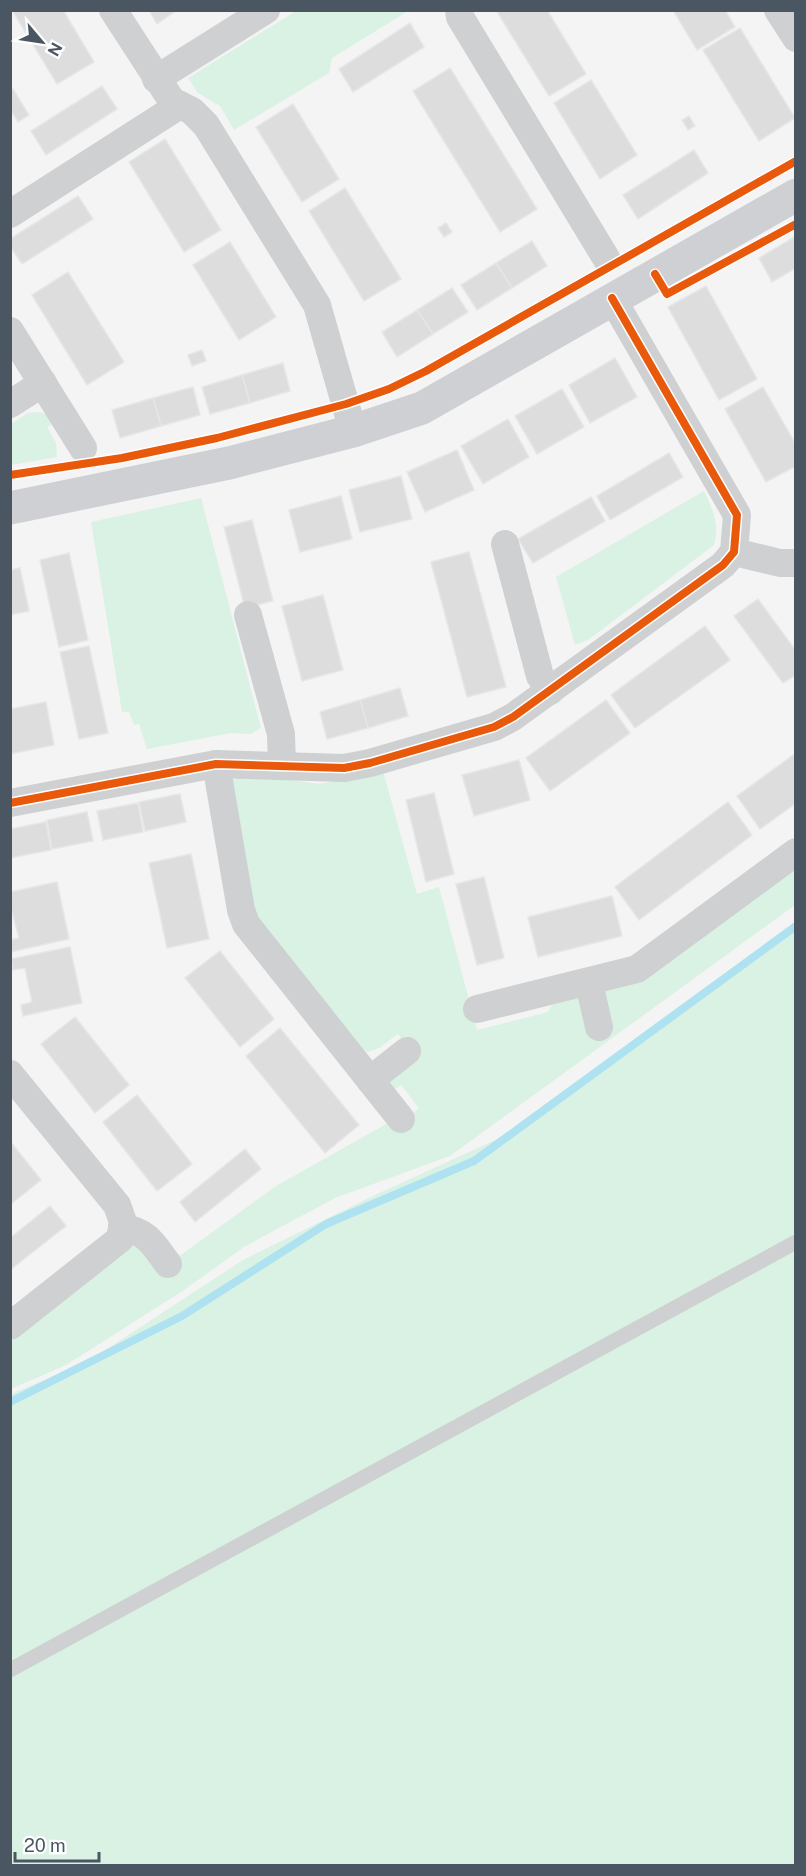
<svg xmlns="http://www.w3.org/2000/svg" width="806" height="1876" viewBox="0 0 806 1876" font-family="'Public Sans',sans-serif">
<style>
.green{fill:#d9f2e3}
.lines{fill:none;stroke-linecap:round;stroke-linejoin:round}
.stream{stroke:#aee2f0;stroke-width:8}
.building{fill:#ddddde;stroke:#e5e6e7;stroke-width:1.5}
.lane{stroke:#ced0d2;stroke-width:15}
.street{stroke:#ced0d2;stroke-width:28}
.secondary{stroke:#ced0d4;stroke-width:33}
.cycleway-casing{stroke:#fff;stroke-width:11}
.cycleway{stroke:#e8590c;stroke-width:8}
</style>
<rect width="100%" height="100%" fill="#f4f4f4"/>
<g class="green">
<polygon points="296,11 408,11 332,58 329,73 234,130 220,106 198,93 188,78"/>
<polygon points="39,412 51,416 55,422 47,427 56,443 57,457 11,465 10,420 13,423 28,413"/>
<path d="M704,491C713,510 720,525 714,545L588,640L575,645L556,577Z"/>
<polygon points="201,498 261,728 251,734 231,733 147,749 139,724 134,725 129,712 122,712 91,522"/>
<polygon points="383,771 417,894 439,887 477,1030 548,1012 556,996 604,992 795,859 795,905 450,1156 335,1198 244,1247 184,1290 66,1365 11,1389 11,1342 123,1252 131,1242 163,1268 276,1186 390,1122 396,1128 419,1108 401,1085 395,1089 389,1083 411,1051 398,1034 379,1048 368,1052 359,1047 256,920 229,780 252,775 320,784"/>
<polygon points="795,930 795,1865 11,1866 11,1394 87,1362 243,1260 375,1195 517,1130 675,1010"/>
</g>
<g class="lines">
<polyline class="stream" points="10,1402 182,1316 326,1224 474,1161 796,926"/>
</g>
<g class="building">
<polygon points="12,10 63,10 94,62 57,84"/>
<polygon points="149,10 177,10 157,24"/>
<polygon points="496,10 547,10 586,74 549,96"/>
<polygon points="673,10 725,10 735,27 697,50"/>
<polygon points="410,23 424,47 353,92 339,69"/>
<polygon points="740,28 795,118 759,141 703,50"/>
<polygon points="450,68 537,209 500,232 413,91"/>
<polygon points="591,80 637,155 600,179 554,103"/>
<polygon points="102,86 117,109 46,155 31,131"/>
<polygon points="13,89 29,115 18,122 10,109 10,91"/>
<polygon points="293,104 339,179 302,202 256,127"/>
<polygon points="689,116 695,126 688,130 682,120"/>
<polygon points="165,139 221,230 184,252 129,162"/>
<polygon points="694,150 708,173 638,219 623,195"/>
<polygon points="345,188 401,279 364,301 309,211"/>
<polygon points="78,196 93,219 22,264 10,246 10,239"/>
<polygon points="446,223 452,232 444,237 438,228"/>
<polygon points="796,236 796,268 772,282 759,258"/>
<polygon points="532,241 547,266 512,288 496,263"/>
<polygon points="230,242 276,317 239,340 193,265"/>
<polygon points="496,263 512,288 477,310 461,285"/>
<polygon points="68,272 124,362 87,385 32,295"/>
<polygon points="706,286 757,379 719,400 668,307"/>
<polygon points="452,288 468,312 433,334 417,310"/>
<polygon points="417,310 433,334 397,357 382,332"/>
<polygon points="202,350 206,361 192,366 188,355"/>
<polygon points="615,358 637,397 590,423 569,385"/>
<polygon points="283,363 290,391 250,403 242,375"/>
<polygon points="242,375 250,403 210,414 202,387"/>
<polygon points="193,387 200,415 161,426 153,398"/>
<polygon points="763,387 796,445 796,466 766,482 725,409"/>
<polygon points="562,389 584,427 537,454 515,416"/>
<polygon points="153,398 161,426 120,438 112,410"/>
<polygon points="508,419 529,457 483,484 461,446"/>
<polygon points="457,450 474,490 425,512 407,472"/>
<polygon points="669,453 683,477 610,520 597,496"/>
<polygon points="401,476 412,519 360,532 349,490"/>
<polygon points="341,496 352,539 300,552 289,510"/>
<polygon points="591,497 605,521 533,563 518,539"/>
<polygon points="252,520 273,601 245,608 224,527"/>
<polygon points="469,552 506,687 467,697 431,562"/>
<polygon points="69,553 88,640 59,647 40,560"/>
<polygon points="20,568 29,611 10,615 10,570"/>
<polygon points="323,595 343,670 302,681 282,606"/>
<polygon points="758,599 796,651 796,675 783,683 734,616"/>
<polygon points="705,626 730,660 635,728 611,695"/>
<polygon points="89,646 108,733 79,739 60,652"/>
<polygon points="400,688 408,716 368,728 360,700"/>
<polygon points="360,700 368,728 327,739 320,712"/>
<polygon points="606,700 630,733 550,791 526,758"/>
<polygon points="46,702 54,745 10,754 10,709"/>
<polygon points="796,753 796,803 760,829 737,796"/>
<polygon points="519,760 530,800 474,816 462,775"/>
<polygon points="434,793 454,874 426,882 406,800"/>
<polygon points="180,794 186,822 145,831 139,802"/>
<polygon points="728,802 752,835 639,920 615,887"/>
<polygon points="138,803 143,832 103,840 97,811"/>
<polygon points="87,812 93,841 52,849 47,820"/>
<polygon points="46,822 51,850 10,858 10,829"/>
<polygon points="191,854 209,939 167,948 149,863"/>
<polygon points="484,877 504,958 477,965 456,884"/>
<polygon points="57,882 69,939 10,952 10,940 19,938 10,904 10,892"/>
<polygon points="612,896 622,936 538,957 528,917"/>
<polygon points="70,947 82,1003 23,1016 21,1005 32,1002 25,968 13,970 11,959"/>
<polygon points="220,951 274,1019 240,1047 185,978"/>
<polygon points="75,1017 129,1085 95,1113 41,1044"/>
<polygon points="280,1028 359,1125 325,1153 246,1056"/>
<polygon points="137,1095 192,1164 157,1191 103,1122"/>
<polygon points="10,1141 41,1180 10,1205"/>
<polygon points="245,1149 261,1169 195,1222 180,1202"/>
<polygon points="50,1206 66,1226 10,1270 10,1238"/>
</g>
<g class="lines">
<polyline class="lane" points="10,1670 796,1242"/>
<g class="street">
<polyline points="113,10 172,101 192,111 206,125 317,305 353,431"/>
<polyline points="459,10 460,17 606,258"/>
<polyline points="778,10 796,38"/>
<polyline points="156,79 266,10"/>
<polyline points="10,214 180,105"/>
<polyline points="10,331 83,448"/>
<polyline points="10,404 43,383"/>
<polyline points="505,544 540,676 550,691"/>
<polyline points="734,552 780,563 796,563"/>
<polyline points="248,615 281,734 282,766"/>
<polyline points="216,764 241,910 246,924 401,1119"/>
<polyline points="10,803 216,764 344,768 370,763 494,727 513,717 723,565 734,552 737,515 612,298"/>
<polyline points="589,983 599,1027"/>
<polyline points="477,1009 637,969 796,852"/>
<polyline points="10,1074 117,1205 123,1222 120,1239 10,1326"/>
<polyline points="370,1080 407,1051"/>
<path d="M122,1227C148,1232 153,1244 168,1264"/>
</g>
<polyline class="secondary" points="10,508 229,463 353,431 422,408 796,195"/>
<g class="cycleway-casing">
<g id="cycleway">
<polyline points="655,274 667,294 796,224"/>
<polyline points="10,475 122,458 217,438 346,404 389,389 426,371 796,161"/>
<polyline points="10,803 216,764 344,768 370,763 494,727 513,717 723,565 734,552 737,515 612,298"/>
</g>
</g>
<use href="#cycleway" class="cycleway"/>
</g>
<rect width="806" height="1876" fill="none" stroke="#4a5661" stroke-width="24"/>
<g transform="translate(42 42) rotate(119)" stroke="#ffffff" stroke-width="4.5" paint-order="stroke">
<path d="M0-4.5L10 22L0 15L-10 22Z" fill="#4a5661"/>
<text y="-9" font-size="16" font-weight="bold" text-anchor="middle" fill="#4a5661">N</text>
</g>
<path d="M15 1852v9h84v-9" fill="none" stroke="#4a5661" stroke-width="3"/>
<text x="24" y="1852" font-size="18" fill="#4a5661" stroke="#ffffff" stroke-width="4.5" paint-order="stroke">20 m</text>
</svg>
